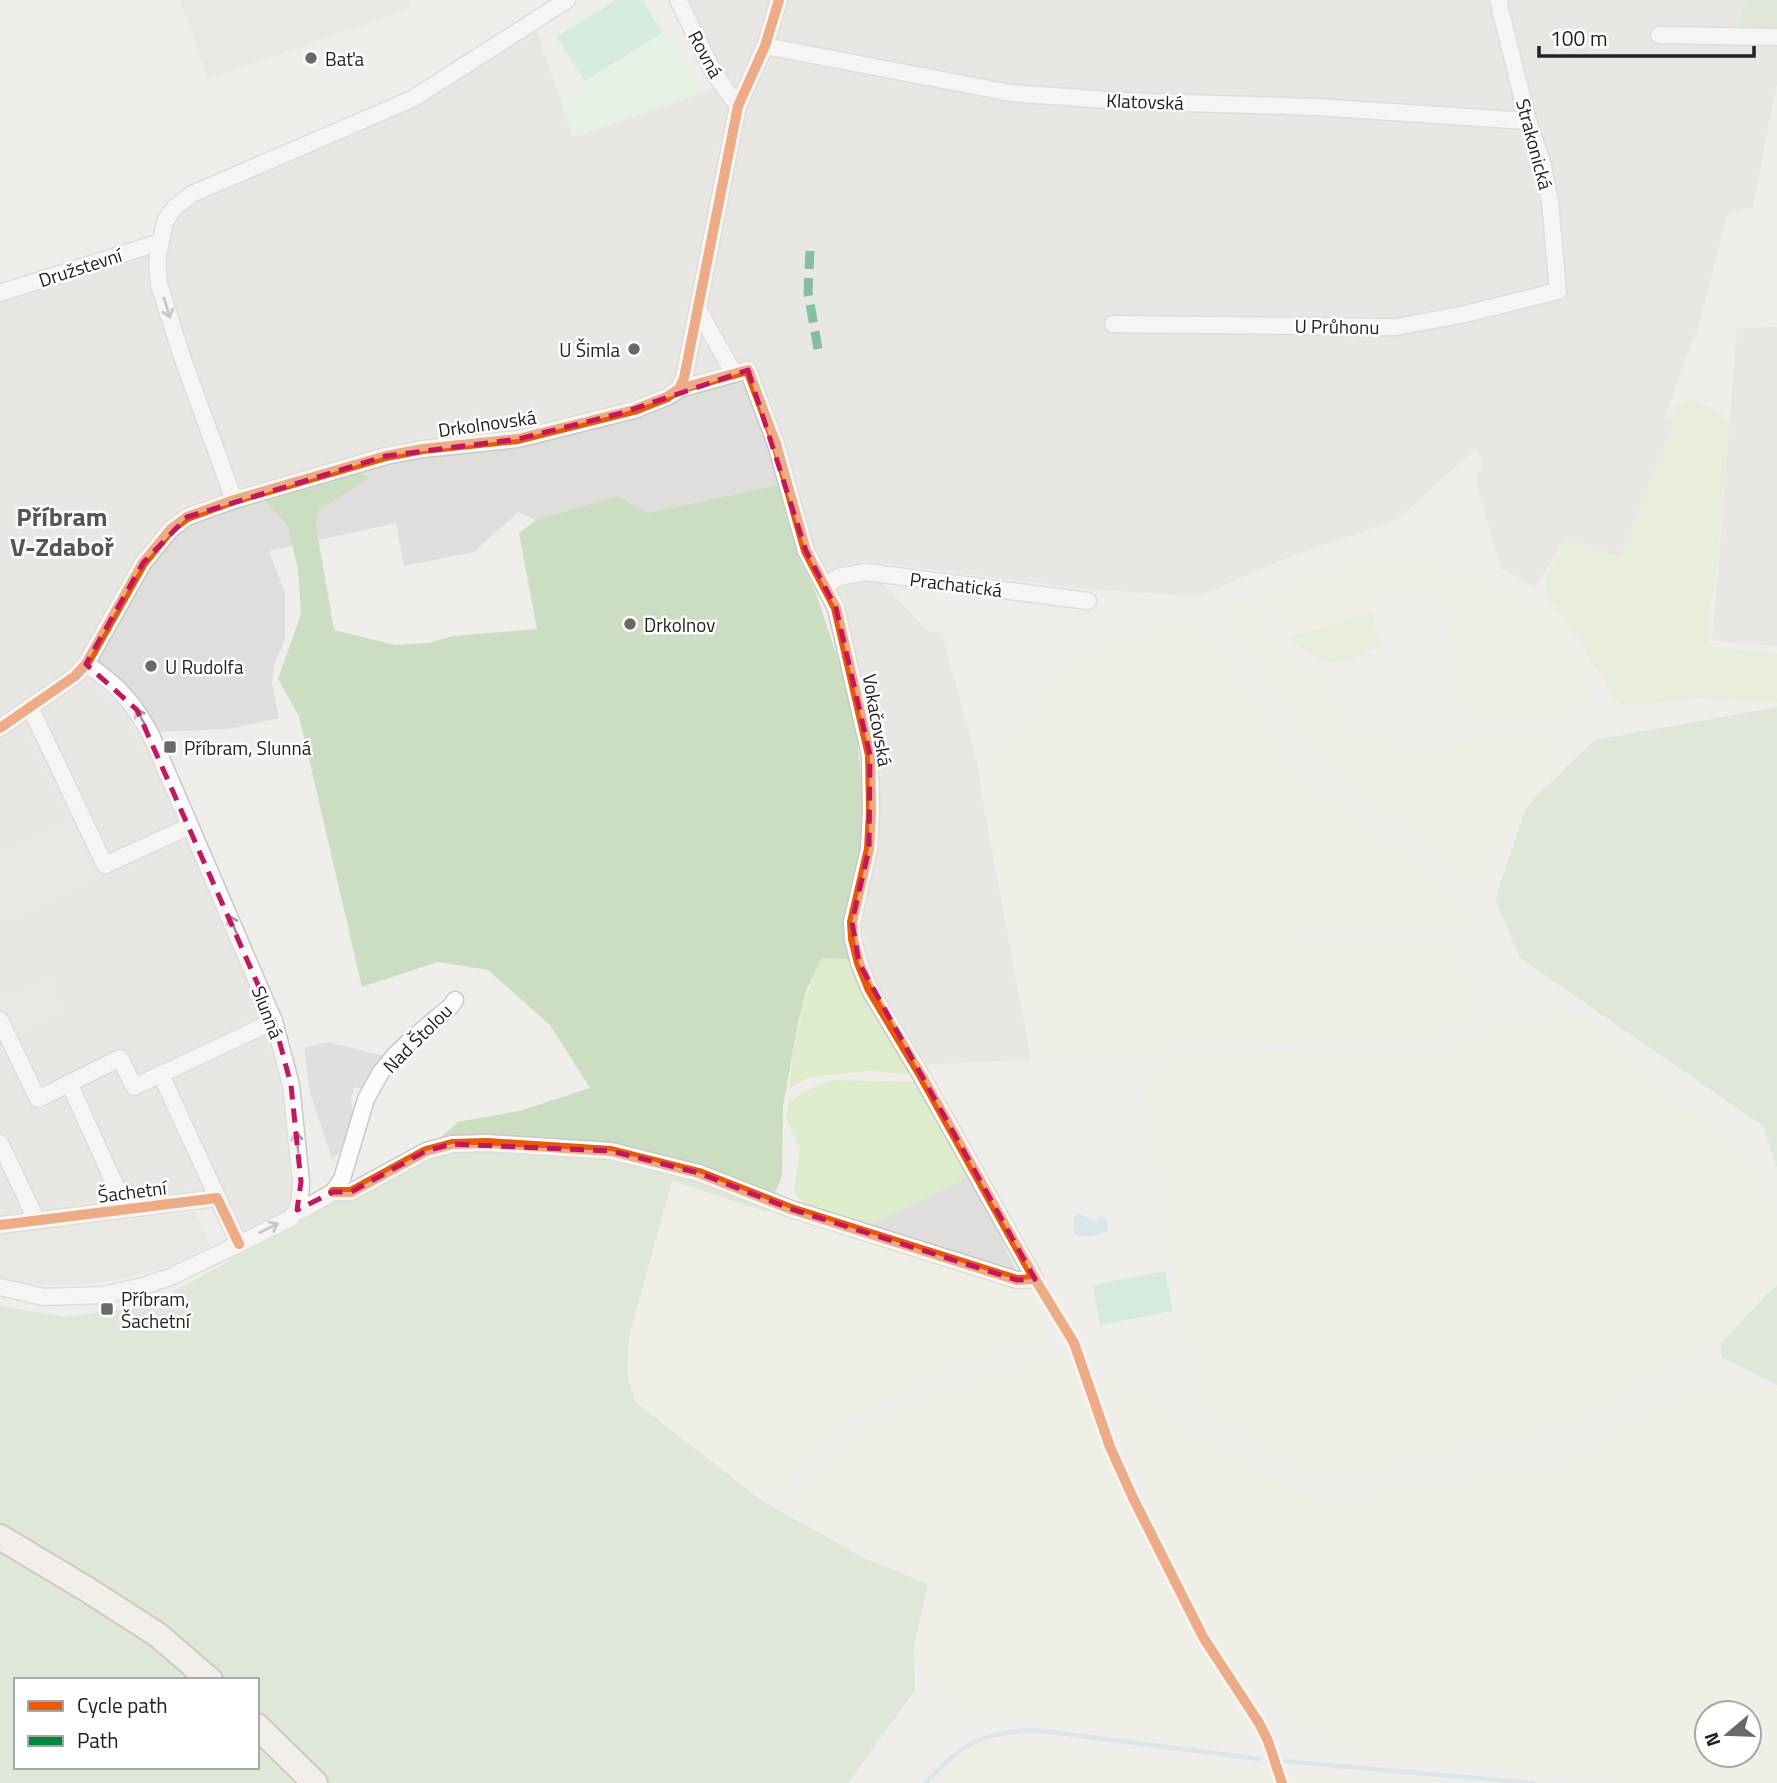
<svg xmlns="http://www.w3.org/2000/svg" width="1777" height="1783" viewBox="0 0 1777 1783" font-family="'Titillium Web',sans-serif">
<style>
.residential{fill:#dfdedc}
.farmland{fill:#efefdf;fill-rule:evenodd}
.grass{fill:#ddeccb}
.forest{fill:#cbdec1}
.park{fill:#daf5da}
.pitch{fill:#b7e6d2}
.parking{fill:#e0dfde}
.water{fill:#bfdbe3}
.lines{fill:none;stroke-linecap:round;stroke-linejoin:round}
.stream{stroke:#bfdbe3;stroke-width:4.5}
.minor-casing{stroke:#c9c8c7;stroke-width:19}
.primary-casing{stroke:#a79c86;stroke-width:28}
.minor{stroke:#fdfcfc;stroke-width:16}
.primary{stroke:#f3ede7;stroke-width:24}
.quiet{stroke:#00873e;stroke-width:9;stroke-dasharray:18 9;stroke-linecap:butt}
.cycleway-casing{stroke:#fff;stroke-width:15}
.cycleway{stroke:#e8590c;stroke-width:10}
.oneway{stroke:#9a9a9a}
.marked{fill:none;stroke:#c2185b;stroke-width:5;stroke-dasharray:14 9;stroke-linejoin:round}
.poi-dot{fill:#6a6968;stroke:#fff;stroke-width:2.5}
.labels{text-anchor:middle;dominant-baseline:central;stroke-width:5;stroke-linejoin:round;paint-order:stroke}
.street-label{font-size:19px;fill:#222;stroke:#fff}
.poi-label{font-size:19px;fill:#222;stroke:#fff;text-anchor:start}
.district-label{font-size:26px;font-weight:bold;fill:#555;stroke:#fff}
</style>
<rect width="100%" height="100%" fill="#f0eeeb"/>
<g class="residential">
<polygon points="678,0 770,0 756,43 728,110 730,113 760,45 774,0 1777,0 1777,83 1753,207 1727,215 1700,322 1664,419 1674,421 1620,557 1567,538 1535,587 1501,569 1475,479 1484,463 1475,449 1398,519 1282,560 1200,596 1095,590 861,561 928,631 942,633 977,761 982,797 1031,1059 926,1065 870,971 860,917 877,762 816,565 778,485 648,513 618,496 536,520 518,512 474,552 404,566 396,523 269,551 285,593 285,639 274,666 272,684 279,718 229,729 146,732 270,1021 286,1104 292,1210 240,1237 213,1193 0,1216 0,297 154,238 173,206 412,99 533,22 574,136 715,88 727,108"/>
<polygon points="1777,327 1777,646 1712,641 1737,328"/>
<polygon points="971,1175 1017,1272 870,1225"/>
</g>
<g class="farmland">
<polygon points="1414,553 1489,580 1555,612 1585,661 1594,704 1589,714 1518,719 1460,719 1453,684 1442,604 1411,596 1379,598 1370,613 1290,637 1255,589 1370,556"/>
<polygon points="1248,596 1287,650 1262,668 1288,651 1329,682 1355,728 1412,745 1433,745 1471,737 1514,734 1546,737 1561,757 1496,856 1477,889 1310,754 1221,611"/>
<polygon points="1179,624 1194,624 1209,632 1240,676 1298,770 1367,828 1432,874 1476,910 1482,923 1470,937 1460,942 1447,938 1341,933 1300,935 1291,941 1297,946 1386,943 1458,947 1487,1014 1475,1025 1439,1040 1310,1039 1228,1045 1062,1063 1037,1061 982,797 989,762 1023,725 1028,717 1025,715 1050,672 1068,659 1098,645 1141,629"/>
<polygon points="1558,1010 1576,1012 1591,1019 1611,1036 1651,1086 1723,1126 1750,1156 1770,1190 1777,1216 1777,1272 1771,1285 1751,1308 1717,1343 1678,1367 1641,1384 1587,1420 1559,1431 1375,1471 1323,1477 1306,1476 1273,1459 1213,1418 1195,1387 1176,1291 1138,1073 1145,1065 1171,1058 1318,1048 1431,1052 1513,1018"/>
<polygon points="685,1185 828,1233 1018,1287 1037,1296 1046,1309 1054,1337 1040,1344 971,1365 920,1383 886,1400 844,1428 782,1493 773,1495 758,1489 741,1481 693,1443 646,1412 636,1402 629,1389 627,1376 629,1330 668,1198 676,1189"/>
<polygon points="1058,1351 1070,1353 1078,1369 1110,1458 1199,1641 1246,1720 1244,1734 1233,1740 1213,1745 1187,1743 998,1719 966,1712 945,1701 928,1684 918,1665 914,1645 916,1632 937,1591 935,1581 874,1557 809,1523 798,1513 798,1503 804,1487 828,1456 856,1432 890,1411 929,1393"/>
<path d="M1113,1375L1163,1407L1199,1436L1301,1490L1320,1495L1343,1496L1574,1457L1658,1404L1692,1391L1738,1380L1777,1388V1783H1623L1367,1757L1334,1749L1302,1730L1260,1687L1235,1666L1204,1623L1189,1594L1100,1378ZM1707,1713H1749V1755H1707Z"/>
<polygon points="1000,1738 1374,1783 937,1783 951,1766 973,1746"/>
</g>
<g class="grass">
<path d="M1688,399L1718,410L1729,422L1715,589L1708,611V644L1710,647L1777,653V702L1694,699L1625,705L1616,700C1597,671 1581,640 1559,612C1553,603 1547,601 1546,589C1545,572 1560,553 1567,538L1620,557L1674,422L1663,420C1673,413 1677,404 1688,399Z"/>
<path d="M1371,613L1381,646C1341,665 1324,673 1290,637Z"/>
<path d="M822,958L854,959L914,1075L869,1071L809,1077L789,1089C794,1043 801,1000 822,958Z"/>
<polygon points="832,1080 918,1082 971,1175 870,1225 809,1209 794,1192 800,1149 786,1118 788,1103 806,1091"/>
</g>
<g class="forest">
<polygon points="1747,0 1777,0 1777,31 1737,31"/>
<polygon points="349,468 369,478 319,510 316,526 334,630 395,645 429,643 453,636 537,629 519,533 536,520 618,496 648,513 778,485 800,561 815,590 853,705 865,808 851,910 853,939 849,959 822,958 807,989 798,1023 783,1106 782,1177 766,1212 672,1181 629,1336 627,1376 636,1403 761,1500 864,1558 928,1584 914,1645 915,1690 848,1783 329,1783 257,1715 257,1680 220,1680 0,1530 0,1306 65,1317 135,1307 166,1296 425,1151 458,1122 519,1111 590,1088 550,1025 488,970 438,962 362,987 299,716 278,679 301,614 298,570 288,526 262,497"/>
<polygon points="1777,707 1777,1168 1763,1126 1520,958 1495,899 1524,813 1534,798 1595,740"/>
<polygon points="1777,1284 1777,1385 1722,1357 1720,1344"/>
<polygon points="0,1549 145,1636 199,1680 16,1680 16,1767 257,1767 257,1739 301,1783 0,1783"/>
</g>
<polygon class="park" points="611,0 646,0 705,92 573,137 561,102 584,86 554,36"/>
<g class="pitch">
<polygon points="616,0 642,0 662,33 585,81 557,37"/>
<polygon points="1165,1271 1173,1311 1100,1325 1093,1285"/>
</g>
<g class="parking">
<polygon points="180,0 409,0 411,8 208,79"/>
<polygon points="108,689 131,707 156,762 147,763 124,713 117,704 105,697"/>
<polygon points="34,727 75,812 66,816 25,732"/>
<polygon points="75,817 101,870 168,845 0,924 0,853"/>
<polygon points="48,977 64,1010 13,1034 0,1006 0,999"/>
<polygon points="328,1042 385,1056 363,1089 354,1087 351,1102 356,1120 349,1145 332,1159 310,1093 304,1048"/>
<polygon points="195,1212 210,1245 187,1259 162,1268 115,1280 82,1285 32,1284 0,1278 0,1234"/>
</g>
<path class="water" d="M1080,1214L1096,1221L1100,1216C1107,1218 1108,1222 1108,1229C1099,1237 1086,1239 1074,1234L1073,1221L1076,1215Z"/>
<g class="lines">
<g class="stream">
<polyline points="1282,1761 1533,1783"/>
<path d="M925,1783C963,1744 980,1732 1035,1730L1260,1759"/>
</g>
<g class="minor-casing">
<g id="minor">
<polyline points="678,0 714,73 738,106"/>
<polyline points="1659,35 1777,37"/>
<polyline points="765,46 1011,93 1122,101 1316,107 1528,121"/>
<polyline points="0,293 160,242"/>
<polyline points="698,309 734,374"/>
<polyline points="1113,324 1396,327 1465,314 1558,291 1550,202 1542,162 1528,121 1498,0"/>
<polyline points="234,500 181,354 159,284 157,261 165,221 175,207 192,194 412,99 567,0"/>
<polyline points="826,586 838,577 866,572 1088,601"/>
<path d="M86,664C118,685 133,702 151,735L274,1021L291,1085L301,1182L300,1199L297,1210"/>
<polyline points="30,707 105,865 190,826"/>
<polyline points="0,728 75,676 86,664 143,563 171,529 187,517 234,500 386,456 423,449 518,439 634,410 667,397 679,389 684,378 738,106 765,46 779,0"/>
<polyline points="0,1020 38,1099 120,1058 134,1087 274,1021"/>
<polyline points="161,1075 239,1244"/>
<polyline points="69,1083 126,1209"/>
<polyline points="0,1143 37,1221"/>
<polyline points="333,1192 351,1192 426,1151 452,1144 487,1143 611,1151 699,1173 791,1209 1017,1280 1035,1279 921,1075 870,990 859,963 853,939 852,922 869,849 871,811 870,755 836,608 806,551 776,444 748,370 679,389"/>
<polyline points="0,1225 217,1198"/>
<polyline points="0,1287 43,1297 103,1295 143,1286 170,1277 239,1244 291,1218 297,1210 304,1209 333,1192 342,1179 366,1099 381,1072 395,1055 415,1036 451,1006 455,1000"/>
</g>
</g>
<g class="primary-casing">
<g id="primary">
<polyline points="0,1537 85,1588 158,1635 210,1680"/>
<polyline points="257,1726 315,1783"/>
</g>
</g>
<use href="#minor" class="minor"/>
<use href="#primary" class="primary"/>
<polyline class="quiet" points="810,251 808,292 818,349"/>
<g class="cycleway-casing">
<g id="cycleway">
<polyline points="679,389 748,370 776,444 806,551 836,608 870,755 871,811 869,849 852,922 853,939 859,963 870,990 921,1075 1035,1279 1074,1343 1110,1447 1133,1498 1203,1637 1259,1723 1268,1741 1282,1783"/>
<polyline points="0,728 75,676 86,664 143,563 171,529 187,517 234,500 386,456 423,449 518,439 634,410 667,397 679,389 684,378 738,106 765,46 779,0"/>
<polyline points="333,1192 351,1192 426,1151 452,1144 487,1143 611,1151 699,1173 791,1209 1017,1280 1035,1279"/>
<polyline points="0,1225 217,1198 239,1244"/>
</g>
</g>
<use href="#cycleway" class="cycleway"/>
</g>
<defs><path id="oneway-shaft" d="M-6 0H5M1.5-3L5.5 0L1.5 3" fill="none" stroke-width="1.6" stroke-linecap="round" stroke-linejoin="round" transform="scale(1.75)"/></defs>
<g class="oneway">
<use href="#oneway-shaft" transform="translate(167 308) rotate(73)"/>
<use href="#oneway-shaft" transform="translate(141 718) rotate(-119)"/>
<use href="#oneway-shaft" transform="translate(233 925) rotate(-113)"/>
<use href="#oneway-shaft" transform="translate(297 1142) rotate(-96)"/>
<use href="#oneway-shaft" transform="translate(269 1228) rotate(-27)"/>
</g>
<path d="M0 0H1777V1783H0ZM748,370L806,551L836,608L870,755L869,849L852,922L859,963L1035,1279L1017,1280L791,1209L699,1173L611,1151L452,1144L426,1151L351,1192H333L297,1210L301,1182L291,1085L274,1021L137,710L86,664L143,563L187,517L386,456L518,439L622,413Z" fill="#f0eeeb" fill-opacity=".55" fill-rule="evenodd"/>
<path class="marked" d="M748,370L806,551L836,608L870,755L869,849L852,922L859,963L1035,1279L1017,1280L791,1209L699,1173L611,1151L452,1144L426,1151L351,1192H333L297,1210L301,1182L291,1085L274,1021L137,710L86,664L143,563L187,517L386,456L518,439L622,413Z"/>
<g class="poi-dot">
<circle cx="311" cy="58" r="7"/>
<circle cx="634" cy="349" r="7"/>
<circle cx="630" cy="624" r="7"/>
<circle cx="151" cy="666" r="7"/>
<rect x="163" y="740" width="14" height="14" rx="3.5"/>
<rect x="100" y="1302" width="14" height="14" rx="3.5"/>
</g>
<g class="labels">
<g class="street-label">
<text transform="translate(706 54) rotate(62)">Rovná</text>
<text transform="translate(1145 101) rotate(2)">Klatovská</text>
<text transform="translate(1535 144) rotate(75)">Strakonická</text>
<text transform="translate(80 267) rotate(-18)">Družstevní</text>
<text transform="translate(1337 326) rotate(1)">U Průhonu</text>
<text transform="translate(487 423) rotate(-8)">Drkolnovská</text>
<text transform="translate(956 584) rotate(7)">Prachatická</text>
<text transform="translate(878 720) rotate(80)">Vokačovská</text>
<text transform="translate(268 1012) rotate(69)">Slunná</text>
<text transform="translate(417 1038) rotate(-45)">Nad Štolou</text>
<text transform="translate(132 1191) rotate(-7)">Šachetní</text>
</g>
<g class="poi-label">
<text x="325" y="58">Baťa</text>
<text x="620" y="349" text-anchor="end">U Šimla</text>
<text x="644" y="624">Drkolnov</text>
<text x="165" y="666">U Rudolfa</text>
<text x="184" y="747">Příbram, Slunná</text>
<text x="121" y="1298">Příbram,<tspan x="121" dy="22">Šachetní</tspan></text>
</g>
<g class="district-label">
<text x="62" y="516">Příbram<tspan x="62" dy="30">V-Zdaboř</tspan></text>
</g>
</g>
<rect x="14" y="1678" width="245" height="91" fill="#ffffff" stroke="#a7a7a7" stroke-width="2"/>
<rect x="28" y="1701" width="35" height="10" fill="#e8590c" stroke="#a7a7a7" stroke-width="2"/>
<text x="77" y="1713" font-size="21" fill="#222222">Cycle path</text>
<rect x="28" y="1736" width="35" height="10" fill="#00873e" stroke="#a7a7a7" stroke-width="2"/>
<text x="77" y="1748" font-size="21" fill="#222222">Path</text>
<g transform="translate(1728 1734) rotate(251)"><circle r="33" fill="#ffffff" stroke="#a7a7a7" stroke-width="2"/>
<path d="M0-5L12 26L0 18L-12 26Z" fill="#6a6968"/>
<text y="-10" font-size="19" font-weight="bold" text-anchor="middle" fill="#222222">N</text>
</g>
<path d="M1539 46v10h215v-10" fill="none" stroke="#222222" stroke-width="3.5"/>
<text x="1550" y="46" font-size="21" fill="#222222" stroke="#ffffff" stroke-width="5" paint-order="stroke">100 m</text>
</svg>
